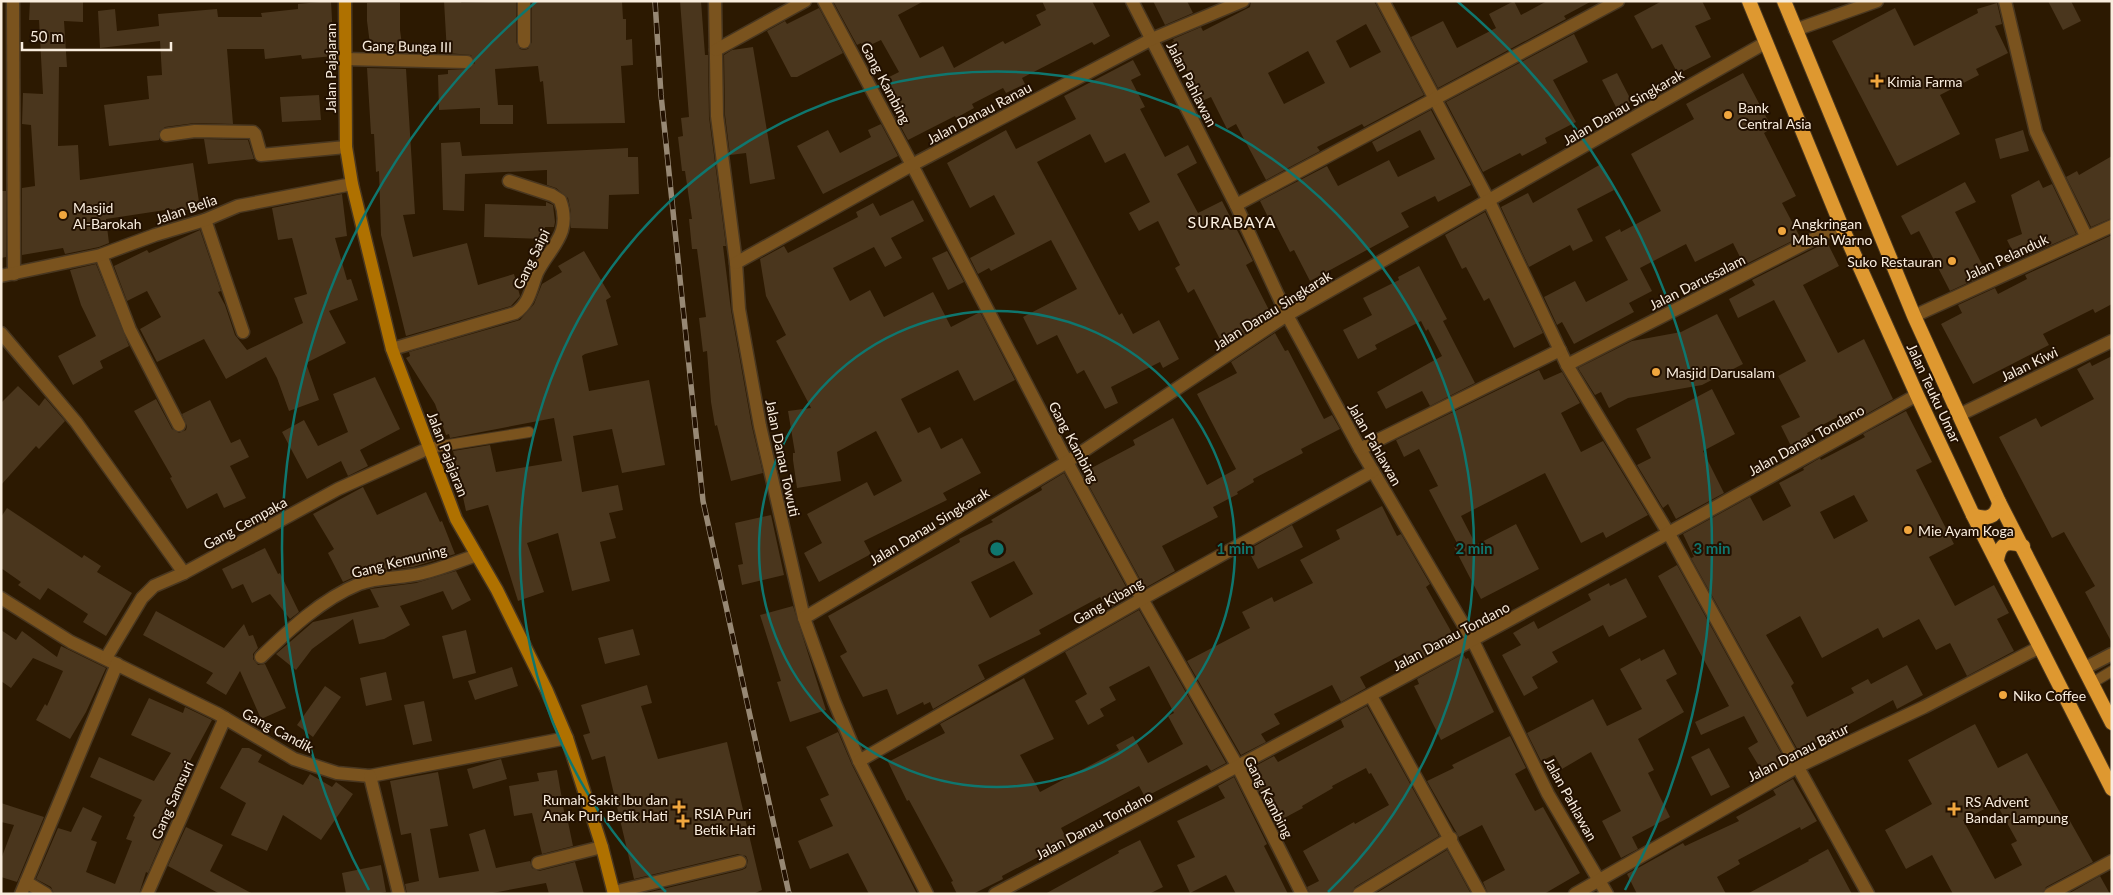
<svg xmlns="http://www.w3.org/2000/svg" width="2113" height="895" viewBox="0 0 2113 895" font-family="Lato,sans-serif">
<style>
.building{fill:#4a361d;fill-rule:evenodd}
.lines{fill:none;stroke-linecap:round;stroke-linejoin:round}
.service-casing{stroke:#493720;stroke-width:12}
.minor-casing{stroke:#493720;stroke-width:15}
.secondary-casing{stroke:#493720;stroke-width:15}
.trunk-casing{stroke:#493720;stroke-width:16}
.service{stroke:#7a531e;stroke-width:10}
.minor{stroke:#7a531e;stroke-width:12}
.secondary{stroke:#af7100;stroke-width:12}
.trunk{stroke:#de9830;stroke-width:14}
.rail-casing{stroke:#978874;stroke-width:5.5}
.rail{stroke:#221000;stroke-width:4;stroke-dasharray:11;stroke-linecap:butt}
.ring{fill:none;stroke:#0f766e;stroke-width:2.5}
.poi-dot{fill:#f0a63e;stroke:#221000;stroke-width:2}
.labels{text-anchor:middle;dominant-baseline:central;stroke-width:4;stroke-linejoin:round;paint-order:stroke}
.street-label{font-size:14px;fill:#f9edde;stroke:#221000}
.poi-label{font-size:14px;fill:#f9edde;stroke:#221000;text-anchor:start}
.quarter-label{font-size:16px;letter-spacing:1px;fill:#f9edde;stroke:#221000}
.centre{fill:#0f766e;stroke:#221000;stroke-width:2.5}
.ring-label{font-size:15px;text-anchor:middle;font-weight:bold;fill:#0f766e;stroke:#221000;stroke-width:4;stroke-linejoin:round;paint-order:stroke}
</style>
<rect width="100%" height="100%" fill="#2c1901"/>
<g class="building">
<polygon points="30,1 83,1 83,22 64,21 67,67 59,67 58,146 78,145 80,180 193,163 200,208 173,212 172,209 106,219 109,243 99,247 65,254 63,248 22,255 22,188 35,186 31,125 22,124 23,93 43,94 39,20 29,20"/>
<polygon points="331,1 334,56 302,59 301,55 265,59 264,49 227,49 233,124 195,123 165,127 159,132 159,140 109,146 104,105 149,99 147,76 162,75 160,41 100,48 98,11 115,9 117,31 159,26 158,14 217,9 218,17 262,17 261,13 298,9 298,4"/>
<polygon points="444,1 462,1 461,3 516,1 516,42 520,49 524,50 528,49 532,42 532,1 622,1 623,19 626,19 626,40 632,39 633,65 621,66 625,123 547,124 543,81 540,82 538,66 495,69 498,105 513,105 513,124 480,124 480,108 439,110 438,75 448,74 448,70 470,69 475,63 471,55 447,53"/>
<polygon points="680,1 701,1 705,55 708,55 709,117 726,246 723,246 731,310 752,427 763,473 731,481 717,425 715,426 711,402 707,351 703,352 699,318 706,317 697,249 692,249 689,219 692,219 685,171 682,171 678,137 683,136 681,118 689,117"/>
<polygon points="833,1 924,1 898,15 920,58 943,46 954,68 1003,41 1005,44 1041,25 1036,15 1046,10 1042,1 1092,1 1110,36 1094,45 1092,42 1022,78 1025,84 1006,93 1003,88 972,104 974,108 956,118 955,116 908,140 895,116 903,112 885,79 899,72 881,40 864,48 861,43 857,45"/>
<polygon points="1153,1 1187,1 1193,13 1165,25"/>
<path d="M1251,1H1374L1424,95L1364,127L1362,124L1317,147L1320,151L1266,180L1236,124L1227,129L1211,97L1202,101L1172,42L1174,41L1173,39L1201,27L1203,31L1250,7ZM1366,24L1381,52L1350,68L1336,41ZM1308,51L1325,83L1284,104L1268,73Z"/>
<polygon points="1514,1 1521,15 1547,1 1592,1 1564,16 1566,19 1438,88 1411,37 1443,21 1457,48 1496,28 1489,14"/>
<polygon points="1662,1 1702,1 1711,19 1695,26 1711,57 1678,74 1662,44 1652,49 1634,16"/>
<polygon points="2048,1 2071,1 2081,21 2063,30"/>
<polygon points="367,3 400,3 400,30 403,52 371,52 367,21"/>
<polygon points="1997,3 2002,24 1995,26 2008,53 1976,69 1979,75 1940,95 1960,134 1897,166 1832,41 1895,8 1914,46 1978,13 1977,9"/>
<polygon points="819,8 843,53 797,77 791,77 767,31 785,21 787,24"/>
<polygon points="1574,34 1588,62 1553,80 1576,122 1545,138 1547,143 1522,156 1520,153 1483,172 1446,102"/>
<polygon points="753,47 775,179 750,184 746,153 730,155 725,115 724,55 732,50"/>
<polygon points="1133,60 1141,75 1131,80 1145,107 1140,109 1165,157 1188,145 1197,163 1177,174 1198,213 1222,201 1253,261 1246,265 1269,310 1265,313 1268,318 1224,347 1194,289 1188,293 1175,268 1180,265 1158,221 1139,231 1129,213 1150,202 1125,153 1105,163 1090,134 1037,162 1119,315 1122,313 1133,334 1159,320 1179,359 1163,368 1160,362 1111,387 1118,403 1105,409 1084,370 1077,374 1057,335 1037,345 1023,317 1077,289 1051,240 991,271 989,268 978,274 970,258 1015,234 994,195 970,208 947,163 1006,130 1016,149 1076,119 1064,96"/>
<polygon points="367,68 406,69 415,214 403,215 413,257 467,243 478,285 514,274 520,296 511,306 406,336 381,235 379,171 376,172 374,134 371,134"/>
<polygon points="1617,73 1632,102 1617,109 1602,80"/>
<polygon points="1743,73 1772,128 1764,133 1796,196 1782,203 1800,237 1744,265 1733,243 1695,262 1686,244 1640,268 1652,291 1629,303 1634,312 1574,344 1562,322 1557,325 1544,297 1575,281 1586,302 1628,280 1605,237 1620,229 1621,232 1661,211 1631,154 1694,119 1686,104"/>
<polygon points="319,95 321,120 282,122 280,97"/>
<polygon points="1431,110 1471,185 1438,202 1435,196 1401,213 1409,227 1310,281 1294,250 1290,252 1273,219 1270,221 1260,201 1327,166 1338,186 1389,160 1398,177 1435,159 1420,130 1377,152 1372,142"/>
<polygon points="881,124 898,156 823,194 797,146 828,130 840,153 871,137 868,130"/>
<polygon points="2023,130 2029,151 2000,159 1995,139"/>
<polygon points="204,139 248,140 254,159 208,164"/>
<polygon points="460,142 462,156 628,148 628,157 638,157 639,194 609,195 608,229 571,228 571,212 568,198 556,188 547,185 547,170 465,174 464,211 443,210 441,143"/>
<polygon points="2112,156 2112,218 2091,227 2066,177 2077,171 2079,175"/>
<polygon points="1601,164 1614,190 1577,209 1593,241 1573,251 1570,245 1529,267 1501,207 1528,193 1533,203"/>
<polygon points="2039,180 2043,188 2052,184 2076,234 2017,260 2007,240 2022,234 2011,195"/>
<polygon points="1965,182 1976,202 1955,212 1987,274 1950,291 1919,231 1911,235 1901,216"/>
<polygon points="1,191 6,191 6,257 1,258"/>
<polygon points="342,194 347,236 335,238 347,280 351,279 358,300 329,311 346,343 306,363 319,400 289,411 277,378 266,357 226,379 204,339 157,362 140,329 161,317 147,291 127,301 114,266 147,250 149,253 200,230 221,291 218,292 225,305 235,335 247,350 303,323 294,298 307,294 292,238 278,240 272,208"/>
<polygon points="913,200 924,221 891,238 902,258 885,267 874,247 833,268 850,301 870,290 884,317 933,292 951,327 980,312 1015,380 974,401 958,370 901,399 918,433 930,427 941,449 962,438 981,473 943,493 947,500 864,541 871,554 819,582 804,553 822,543 807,514 867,482 874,496 902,481 876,431 837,452 841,481 797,488 793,460 793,453 795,453 788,411 811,408 776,341 786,335 766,296 760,259 784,246 788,253 858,217 856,212 873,203 880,216"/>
<polygon points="546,202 553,205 555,222 554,227 545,227 544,239 484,237 485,204 546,206"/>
<polygon points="1485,212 1543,333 1514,348 1489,298 1484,301 1466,267 1462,269 1445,235"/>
<polygon points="2112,235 2112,304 2095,313 2093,309 2043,334 2049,345 1973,384 1941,324 1962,313 1958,305 1995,288 1998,294 2027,279 2025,275"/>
<polygon points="1827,242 1839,266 1803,285 1838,353 1864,339 1893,399 1856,420 1851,410 1807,433 1813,444 1795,454 1781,426 1800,417 1778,376 1806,361 1774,300 1738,318 1729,299 1755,285 1752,280"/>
<polygon points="584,251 611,297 606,300 618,345 585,354 582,356 589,391 649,380 665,465 622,473 612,429 573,436 582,492 618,485 623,510 609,513 616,538 600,542 610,581 572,591 558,533 527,543 544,592 518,601 488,505 466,511 453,451 490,445 496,472 562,461 554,418 450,438 449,434 446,435 435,404 406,358 410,356 409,352 520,320 534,304 542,284 562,272 558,266"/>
<polygon points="947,251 964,282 948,290 932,258"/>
<polygon points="96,264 129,346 100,361 103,368 73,385 58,356 96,336 81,305 70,270"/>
<polygon points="1419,266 1447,319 1443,321 1475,383 1430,406 1422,391 1386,409 1377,392 1442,356 1428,329 1426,331 1421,321 1375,345 1377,349 1358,359 1343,330 1372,315 1363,298 1399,280 1398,277"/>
<polygon points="1717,314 1743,364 1702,385 1628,398 1609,408 1601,392 1595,395 1578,368 1632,341 1681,332"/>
<polygon points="1275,333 1285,351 1288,350 1324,419 1332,415 1340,429 1301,449 1303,453 1253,479 1254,482 1237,492 1238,494 1213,507 1218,517 1162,546 1175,571 1145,588 1082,473 1135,445 1133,440 1173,418 1207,485 1236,469 1197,394 1237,373 1231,362"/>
<polygon points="2112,356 2112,643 2085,592 2095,586 2064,532 2052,538 1999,437 2036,418 2041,427 2094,399 2077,369 2090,362 2092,366"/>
<polygon points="1539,370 1544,380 1562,372 1580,403 1561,413 1581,452 1603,441 1648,515 1606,538 1603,532 1581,543 1545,473 1461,516 1476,545 1516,524 1539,569 1481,599 1454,547 1458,545 1429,490 1438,486 1419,449 1404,457 1396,440"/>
<polygon points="375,377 400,429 360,450 368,466 348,476 341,461 307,479 282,432 304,420 318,446 348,432 333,394"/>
<polygon points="18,386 39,406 45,398 65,421 39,449 36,446 1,485 1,403"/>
<polygon points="1712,389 1735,434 1703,451 1724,493 1676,519 1668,504 1663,508 1637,465 1651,458 1636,429"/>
<polygon points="156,399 172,429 179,433 186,430 187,426 182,414 210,400 231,443 240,439 249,457 230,466 246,498 224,508 217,493 187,509 170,478 172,477 134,411"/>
<path d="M1906,411L1932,462L1916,470L1954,544L1929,557L1955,606L1994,585L2009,613L1997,619L2014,651L1967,676L1950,643L1936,650L1919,619L1883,638L1878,628L1822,658L1800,616L1766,635L1794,683L1791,686L1807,717L1854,693L1851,688L1868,679L1871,684L1907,665L1923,695L1897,709L1893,700L1799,752L1691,558L1694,557L1683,534L1750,497L1763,521L1791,506L1779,483L1804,470L1803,468L1820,458L1821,460L1865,437L1863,434ZM1854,495L1868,521L1834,539L1820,512Z"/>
<path d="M1064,473L1131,596L1108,609L1100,597L1039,630L1041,634L978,665L985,679L933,709L930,702L924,705L923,702L897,715L887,689L863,697L840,656L847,652L828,616L960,542L959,539L993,522L991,520L1042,490L1041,487ZM1014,561L1033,594L990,618L971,582Z"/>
<polygon points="363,487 377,515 426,492 440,522 442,521 455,554 413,567 363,573 343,582 328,553 334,549 313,514"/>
<polygon points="1382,506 1397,536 1401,534 1430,584 1426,587 1456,640 1409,665 1403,654 1360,677 1366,688 1341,702 1332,685 1274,714 1280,724 1261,734 1266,742 1241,755 1187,661 1250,628 1242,612 1272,597 1274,602 1313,583 1300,560 1340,539 1336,530"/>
<polygon points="7,508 82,558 84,555 101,566 97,572 132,593 106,636 83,622 88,614 48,588 40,600 18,585 21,582 1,568 1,517"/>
<polygon points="771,515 784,575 742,585 738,565 743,564 735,523"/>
<polygon points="1292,525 1303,547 1258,569 1248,550"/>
<polygon points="265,548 278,574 280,573 299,612 290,619 270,594 252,603 243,584 232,589 222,569"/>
<polygon points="1677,565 1786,762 1765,776 1748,748 1758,742 1744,716 1701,735 1695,722 1729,706 1658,576"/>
<polygon points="456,571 471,600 452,610 443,591 400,606 410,625 384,639 359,644 353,619 312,649 296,670 276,654 313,622 379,607 370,589 416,583"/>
<polygon points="1626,578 1647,617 1609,637 1603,625 1552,652 1558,662 1532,677 1538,688 1524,696 1502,655 1521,645 1513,633 1534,621 1538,629 1591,600 1588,594 1609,583 1610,586"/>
<polygon points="793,606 826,710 790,722 777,682 781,681 760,615"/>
<polygon points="1139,610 1226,763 1211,771 1207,765 1145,797 1139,786 1061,828 1070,845 1042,860 1040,856 1002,876 1003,879 973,894 957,894 951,882 953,881 909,800 907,801 888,762 945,733 940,724 1024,678 1054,739 1020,755 1040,792 1119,750 1116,745 1133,736 1148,763 1183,744 1168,716 1174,713 1149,666 1109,687 1116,700 1100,709 1104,716 1088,725 1075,701 1087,694 1065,652"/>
<polygon points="156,611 224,648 244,624 249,636 253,635 258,648 253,654 253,659 258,665 265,664 286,708 261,719 240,671 226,695 206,683 213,673 143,635"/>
<polygon points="633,629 640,655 605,664 598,638"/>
<polygon points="1,630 16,640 22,631 57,657 61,646 106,668 86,712 70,739 36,720 45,704 47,706 63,671 33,658 11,688 1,681"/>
<polygon points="466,630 476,673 453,679 442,636"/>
<polygon points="1664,649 1677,674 1666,680 1684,712 1638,739 1654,770 1648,773 1670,817 1632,837 1638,849 1621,858 1602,821 1621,811 1591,752 1562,769 1554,755 1541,761 1527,733 1593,699 1607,726 1642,709 1620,669 1640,658 1641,661"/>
<polygon points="1463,654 1466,659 1468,658 1494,712 1441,740 1414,686 1419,684 1417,679"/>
<polygon points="512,667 518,686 475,700 468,681"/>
<polygon points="386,672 392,700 366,706 360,678"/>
<polygon points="647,685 652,703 641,706 658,759 727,742 762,890 753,894 642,894 742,870 746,868 748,861 746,856 738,854 634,879 605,756 592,760 583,735 590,733 581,705"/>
<polygon points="325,686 341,697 313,737 297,725"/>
<polygon points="149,698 183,713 185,707 212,720 178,783 182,785 164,814 171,819 148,873 146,872 139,894 54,894 51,887 36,879 58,828 71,832 83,807 102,816 91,840 97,842 86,872 115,884 132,841 126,839 135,817 133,816 142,800 90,777 99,757 154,781 171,753 131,735"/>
<polygon points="424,701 432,741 413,745 404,705"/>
<polygon points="1367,706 1439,836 1355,887 1351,894 1310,894 1307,887 1319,881 1303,851 1354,822 1355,824 1389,805 1371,773 1369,774 1366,768 1332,786 1333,788 1302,806 1303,808 1275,823 1248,770 1274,756 1278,762 1344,727 1341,720"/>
<path d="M1975,724L1998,768L2027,753L2062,816L2066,814L2093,862L2046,887L2042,894H1953L1932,855L1906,869L1885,830L1932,804L1908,760ZM1996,803L2017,841L2011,844L2022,865L1995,879L1963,820Z"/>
<polygon points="838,732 852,765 917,894 869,894 848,853 810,869 798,841 833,826 820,799 829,795 806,747"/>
<polygon points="1510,736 1526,768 1515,774 1535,811 1543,807 1580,873 1544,894 1488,894 1483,882 1505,870 1482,825 1459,837 1427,781 1454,768 1452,765"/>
<polygon points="242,748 249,748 262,755 258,762 303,785 310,774 332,787 336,782 353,794 321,840 283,815 267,851 231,835 246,803 220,788"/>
<polygon points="1709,748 1730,787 1711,796 1691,757"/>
<polygon points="501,759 507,779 473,789 467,769"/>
<polygon points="557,770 565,817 567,817 573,846 542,854 532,813 514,816 509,786 539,781 537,773"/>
<polygon points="438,772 448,826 430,829 439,878 479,871 469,834 485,829 496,868 530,861 532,868 539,871 575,862 584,894 549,894 546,883 487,894 407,894 405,884 419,881 411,833 401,835 390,781"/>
<polygon points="1234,777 1267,844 1264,846 1288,894 1236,894 1226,875 1190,893 1177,865 1195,857 1177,821 1225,798 1218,786"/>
<polygon points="1793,779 1817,821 1801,830 1800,827 1738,860 1740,864 1717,877 1726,894 1637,894 1627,874 1683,843 1685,846 1739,821 1736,817 1776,795 1773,790"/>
<polygon points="1,803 44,817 17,882 1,877 1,859 14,825 1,822"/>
<polygon points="186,827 223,845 210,871 253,894 220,894 168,866"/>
<polygon points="1140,840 1163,887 1149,894 1045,894 1119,853 1118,851"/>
<polygon points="1828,849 1852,894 1747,894 1809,861 1808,860"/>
<polygon points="1447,850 1471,894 1375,894"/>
<polygon points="381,865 386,892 375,894 346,894 342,873"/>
<polygon points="2100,876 2110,894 2068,894"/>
</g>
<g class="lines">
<g class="service-casing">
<g id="service">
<polyline points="429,448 529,432"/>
<polyline points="2092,683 2112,671"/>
</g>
</g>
<g class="minor-casing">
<g id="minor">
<polyline points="13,1 14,274"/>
<polyline points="524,1 524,42"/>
<polyline points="715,1 717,116 736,263 739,309 760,426 804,618 834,701 859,761 927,894"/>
<polyline points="824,1 912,165 1067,462 1142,599 1238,767 1302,894"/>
<polyline points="1132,1 1236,205 1287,315 1360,449 1473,641 1548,794 1607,894"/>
<polyline points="1383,1 1489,201 1567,365 1669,534 1868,894"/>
<polyline points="2005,1 2036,132 2086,236"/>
<polyline points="1795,30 1877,1"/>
<polyline points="716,50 805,1"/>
<polyline points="345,59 467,62"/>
<polyline points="166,135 195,131 253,132 255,134 261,155 346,147"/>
<polyline points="1236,205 1618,1"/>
<polyline points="205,220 243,332"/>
<polyline points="101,255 130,330 179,425"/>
<polyline points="736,263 912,165 1152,39 1243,1"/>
<polyline points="1,276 101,255 155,235 205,220 238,206 352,184"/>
<polyline points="1914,316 2112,226"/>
<polyline points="1,333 76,422 184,573"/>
<path d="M392,349L515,313C530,303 531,288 537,273C549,248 573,234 560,200L552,195L509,181"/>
<polyline points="1567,365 1841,225"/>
<polyline points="1959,415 2112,341"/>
<polyline points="1360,449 1560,350"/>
<polyline points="1,598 71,642 218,714 294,759 337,773 370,776 567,738"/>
<polyline points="804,618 1067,462 1287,315 1765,43"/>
<path d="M261,657C289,630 322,599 359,584C379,576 402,579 423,573C441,569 459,561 477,555"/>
<polyline points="106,658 142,598 154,586 184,573 338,489 429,448"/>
<polyline points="2085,668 2112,654"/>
<polyline points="1371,696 1480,894"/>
<polyline points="859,761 1142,599 1373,471"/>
<polyline points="370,776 399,894"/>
<polyline points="538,863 602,847"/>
<polyline points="26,882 46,894"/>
<polyline points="614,892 740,862"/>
<polyline points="21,894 117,664"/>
<polyline points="147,894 225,718"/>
<path d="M995,894C1305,732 1612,566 1917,395"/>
<polyline points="1359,894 1451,838"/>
<polyline points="1575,894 1797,767 1924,707 2040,647"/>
<polyline points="2050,894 2112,861"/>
</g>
</g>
<g class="secondary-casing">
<polyline id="secondary" points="345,1 346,147 352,184 392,349 456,519 497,590 547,691 567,738 602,847 614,894"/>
</g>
<g class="trunk-casing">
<g id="trunk">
<polyline points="1749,1 1841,225 1917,395 1973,515 2112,789"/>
<polyline points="1784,1 1914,316 1959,415 1999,502 2112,723"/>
<path d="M1973,515C1986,520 1997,518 1999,502"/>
<path d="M1997,560C2000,543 2007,540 2023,546"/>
</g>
</g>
<use href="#service" class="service"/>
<use href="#minor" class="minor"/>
<use href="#secondary" class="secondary"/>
<use href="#trunk" class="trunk"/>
<g class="rail-casing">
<polyline id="rail" points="655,1 661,95 703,501 789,894"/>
</g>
<use href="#rail" class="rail"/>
</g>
<g class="ring">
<circle cx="997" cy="549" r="238"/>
<path d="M666 892A477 477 0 1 1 1328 892"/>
<path d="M369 890A715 715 0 0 1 537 1M1457 1A715 715 0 0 1 1625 890"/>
</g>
<g class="poi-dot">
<path d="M1874.5 73.5h5v5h5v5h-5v5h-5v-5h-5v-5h5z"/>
<circle cx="1728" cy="115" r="5"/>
<circle cx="63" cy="215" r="5"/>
<circle cx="1782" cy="231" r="5"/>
<circle cx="1952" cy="261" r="5"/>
<circle cx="1656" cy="372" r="5"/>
<circle cx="1908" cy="530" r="5"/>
<circle cx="2003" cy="695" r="5"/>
<path d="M676.5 799.5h5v5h5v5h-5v5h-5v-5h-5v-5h5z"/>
<path d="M1951.5 801.5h5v5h5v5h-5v5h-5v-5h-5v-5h5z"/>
<path d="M680.5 813.5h5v5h5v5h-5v5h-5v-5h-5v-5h5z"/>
</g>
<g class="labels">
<g class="street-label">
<text transform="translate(407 46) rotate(1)">Gang Bunga III</text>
<text transform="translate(330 68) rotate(-90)">Jalan Pajajaran</text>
<text transform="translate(886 83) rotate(62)">Gang Kambing</text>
<text transform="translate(1192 84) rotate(63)">Jalan Pahlawan</text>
<text transform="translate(1623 107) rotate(-30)">Jalan Danau Singkarak</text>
<text transform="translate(979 113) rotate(-28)">Jalan Danau Ranau</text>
<text transform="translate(186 209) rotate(-19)">Jalan Belia</text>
<text transform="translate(2006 257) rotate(-25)">Jalan Pelanduk</text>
<text transform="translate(531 259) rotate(-64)">Gang Saipi</text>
<text transform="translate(1697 282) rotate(-27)">Jalan Darussalam</text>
<text transform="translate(1272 310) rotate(-32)">Jalan Danau Singkarak</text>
<text transform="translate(2029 364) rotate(-26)">Jalan Kiwi</text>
<text transform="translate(1934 393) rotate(65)">Jalan Teuku Umar</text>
<text transform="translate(1806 440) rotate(-29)">Jalan Danau Tondano</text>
<text transform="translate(1074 442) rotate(62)">Gang Kambing</text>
<text transform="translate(1375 444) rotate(60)">Jalan Pahlawan</text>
<text transform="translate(448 454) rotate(69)">Jalan Pajajaran</text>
<text transform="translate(783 458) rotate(78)">Jalan Danau Towuti</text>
<text transform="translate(245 523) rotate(-29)">Gang Cempaka</text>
<text transform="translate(929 526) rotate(-31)">Jalan Danau Singkarak</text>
<text transform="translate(399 561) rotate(-14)">Gang Kemuning</text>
<text transform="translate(1108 601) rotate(-30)">Gang Kibang</text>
<text transform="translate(1451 636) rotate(-28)">Jalan Danau Tondano</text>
<text transform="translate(278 730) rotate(28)">Gang Candik</text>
<text transform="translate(1798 752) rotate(-27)">Jalan Danau Batur</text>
<text transform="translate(1269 797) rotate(63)">Gang Kambing</text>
<text transform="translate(1571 799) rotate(61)">Jalan Pahlawan</text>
<text transform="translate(172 800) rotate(-66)">Gang Samsuri</text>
<text transform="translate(1094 825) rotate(-28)">Jalan Danau Tondano</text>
</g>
<g class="poi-label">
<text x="1887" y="81">Kimia Farma</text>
<text x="1738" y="107">Bank<tspan x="1738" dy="16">Central Asia</tspan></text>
<text x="73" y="207">Masjid<tspan x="73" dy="16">Al-Barokah</tspan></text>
<text x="1792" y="223">Angkringan<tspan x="1792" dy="16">Mbah Warno</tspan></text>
<text x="1942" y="261" text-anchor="end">Suko Restauran</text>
<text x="1666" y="372">Masjid Darusalam</text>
<text x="1918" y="530">Mie Ayam Koga</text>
<text x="2013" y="695">Niko Coffee</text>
<text x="668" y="799" text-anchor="end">Rumah Sakit Ibu dan<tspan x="668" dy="16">Anak Puri Betik Hati</tspan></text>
<text x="1965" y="801">RS Advent<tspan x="1965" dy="16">Bandar Lampung</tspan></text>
<text x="694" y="813">RSIA Puri<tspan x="694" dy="16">Betik Hati</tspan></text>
</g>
<g class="quarter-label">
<text x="1232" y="221">SURABAYA</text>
</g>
</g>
<circle cx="997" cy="549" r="8" class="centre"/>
<g class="ring-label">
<text x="1235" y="554">1 min</text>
<text x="1474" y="554">2 min</text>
<text x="1712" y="554">3 min</text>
</g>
<rect width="2113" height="895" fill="none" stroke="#f9edde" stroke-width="5"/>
<path d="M22 42v8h149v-8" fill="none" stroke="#f9edde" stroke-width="2.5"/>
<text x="30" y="42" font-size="15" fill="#f9edde" stroke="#221000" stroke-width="4" paint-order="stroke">50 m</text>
</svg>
